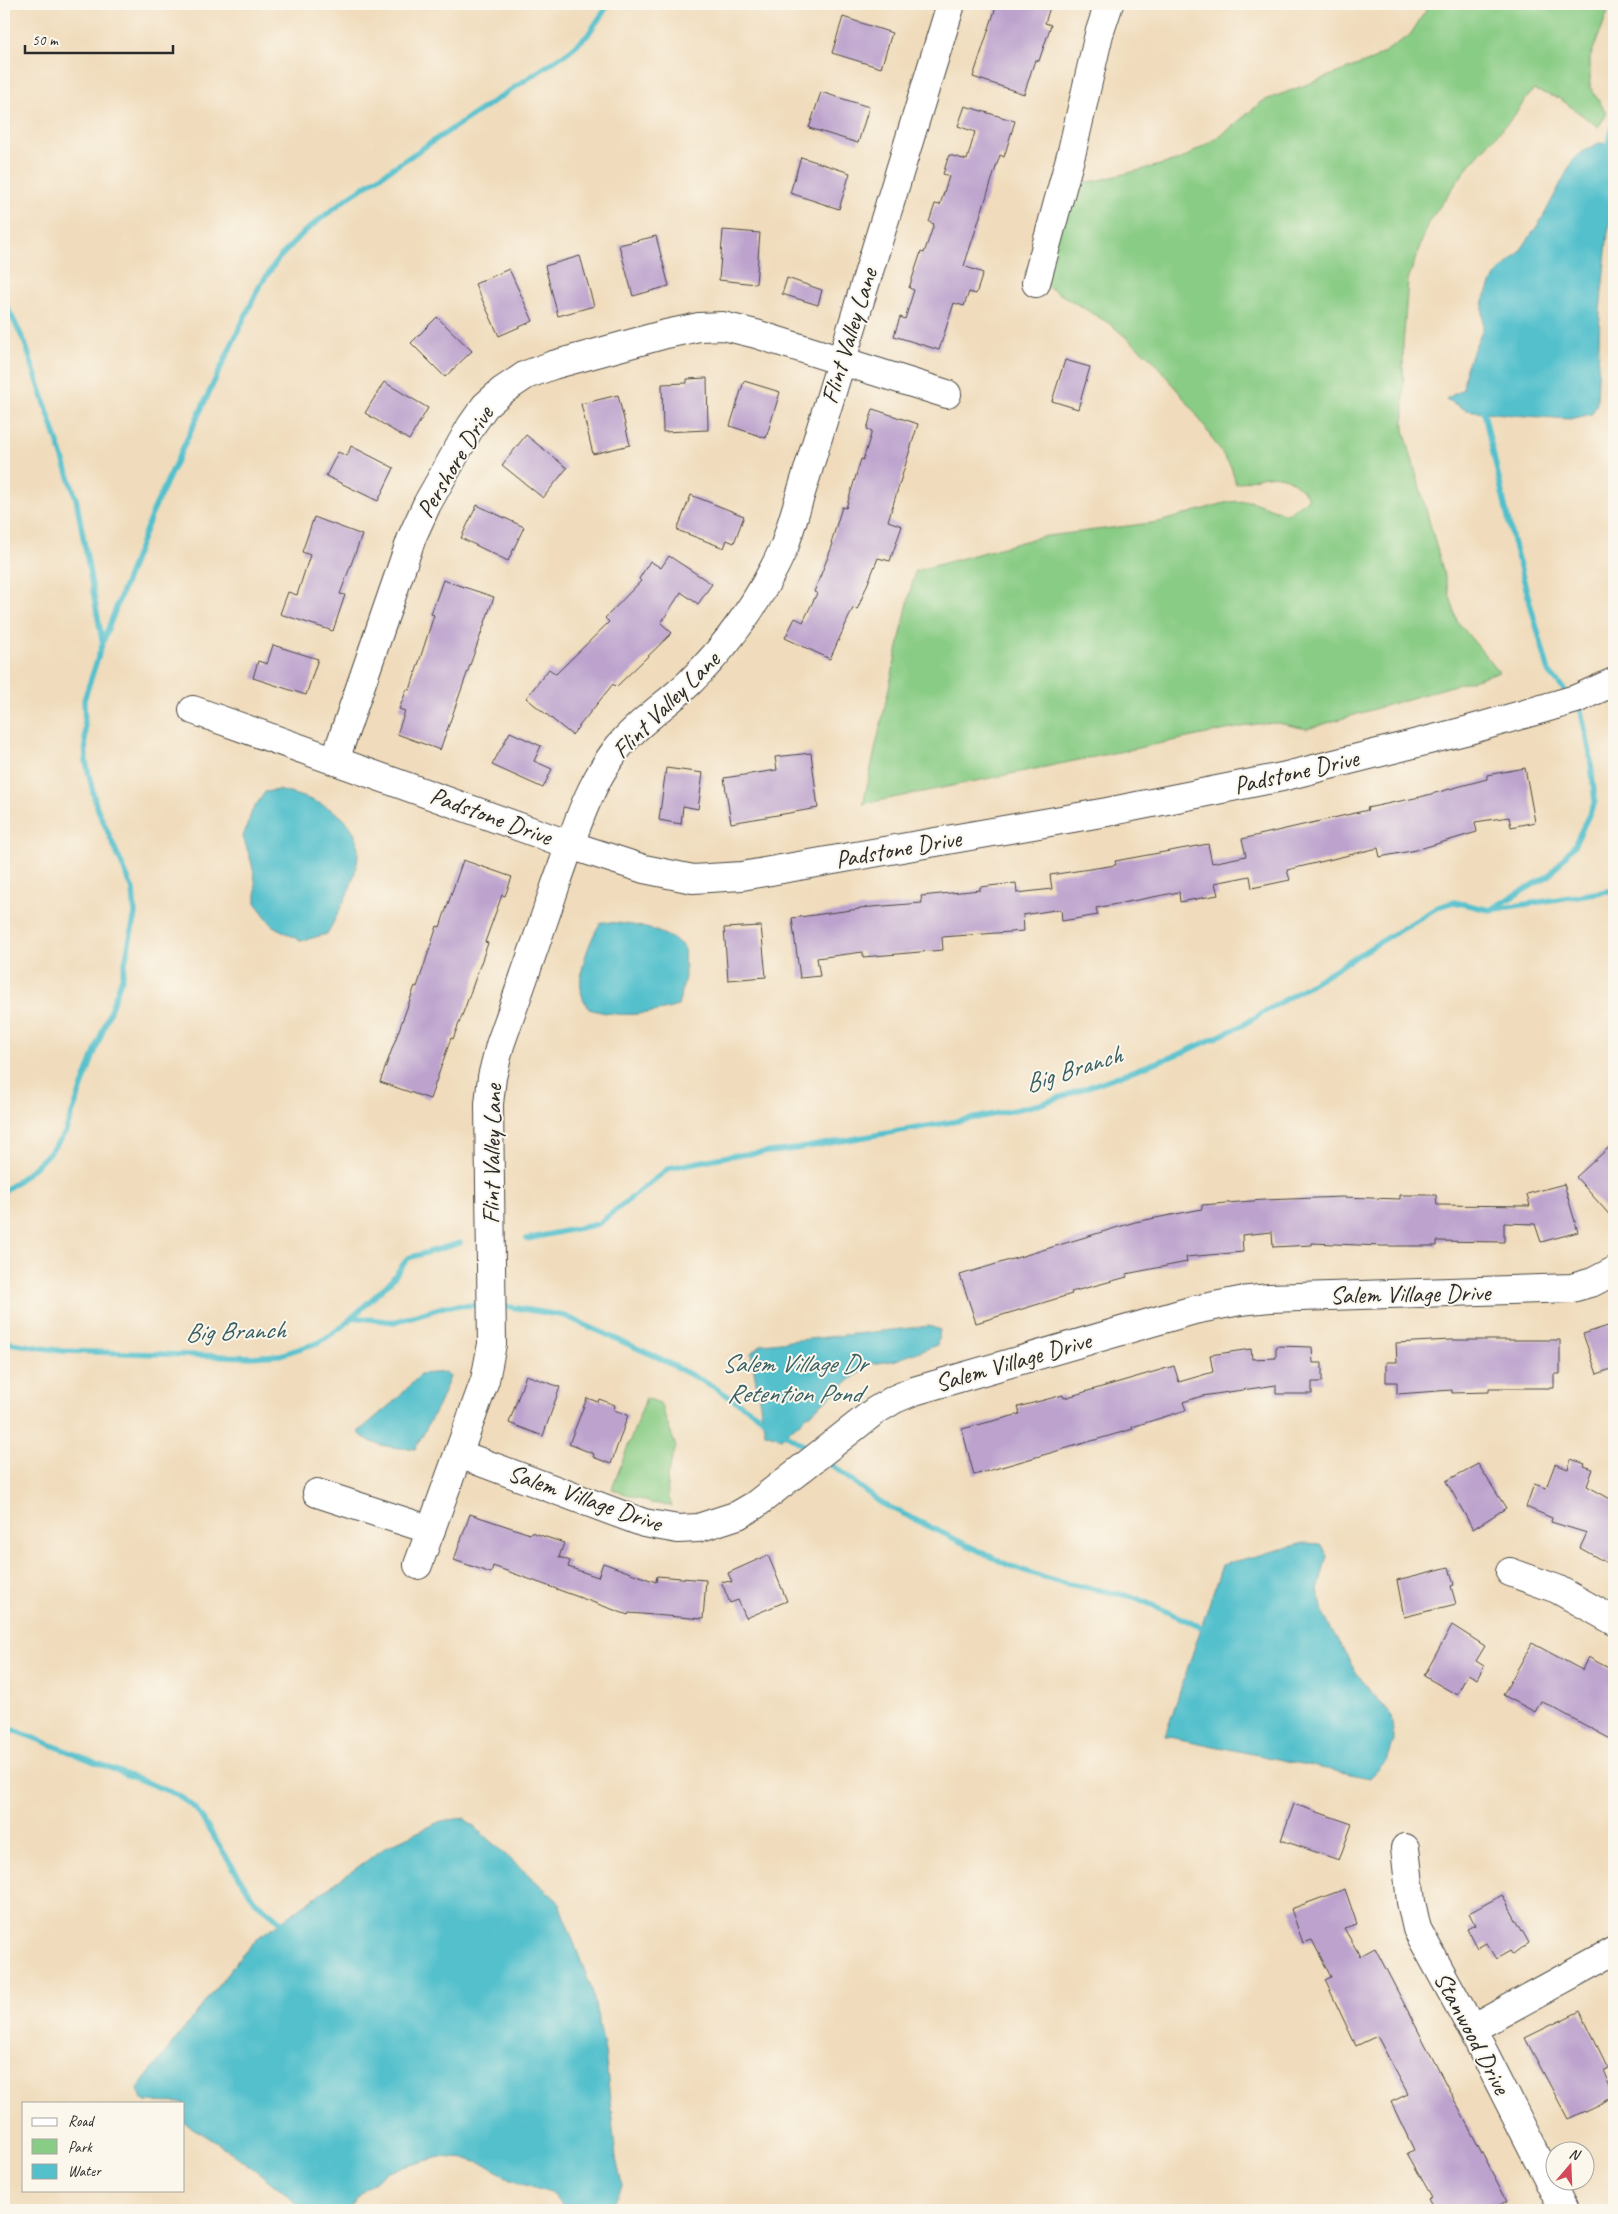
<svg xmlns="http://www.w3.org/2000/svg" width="1618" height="2214" viewBox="0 0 1618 2214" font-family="Caveat,sans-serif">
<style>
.green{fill:#89cc85;stroke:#5a7c58}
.water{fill:#53c0cc;stroke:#3f767c}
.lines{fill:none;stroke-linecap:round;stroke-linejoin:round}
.stream{stroke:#53c0cc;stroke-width:5.5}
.building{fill:#bca2cd}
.minor-casing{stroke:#494641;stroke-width:30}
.minor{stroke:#fff;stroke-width:28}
.labels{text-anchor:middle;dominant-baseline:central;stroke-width:4;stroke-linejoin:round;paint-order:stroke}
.street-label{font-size:25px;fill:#2b2b2b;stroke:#fbf7ec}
.water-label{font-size:26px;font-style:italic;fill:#395f63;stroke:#fbf7ec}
</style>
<rect width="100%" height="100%" fill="#fbf7ec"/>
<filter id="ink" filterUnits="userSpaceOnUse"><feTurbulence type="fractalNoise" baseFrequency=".02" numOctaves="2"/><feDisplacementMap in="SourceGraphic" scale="10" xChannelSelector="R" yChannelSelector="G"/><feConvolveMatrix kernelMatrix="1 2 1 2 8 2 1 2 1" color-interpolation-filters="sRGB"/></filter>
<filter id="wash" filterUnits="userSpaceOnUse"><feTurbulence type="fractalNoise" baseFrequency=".0096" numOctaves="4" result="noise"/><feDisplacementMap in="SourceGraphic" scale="20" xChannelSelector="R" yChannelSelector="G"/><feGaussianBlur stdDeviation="1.12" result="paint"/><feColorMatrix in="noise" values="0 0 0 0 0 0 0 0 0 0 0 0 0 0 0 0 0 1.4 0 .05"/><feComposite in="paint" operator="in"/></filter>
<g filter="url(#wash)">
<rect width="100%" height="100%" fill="#f0dcbc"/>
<g class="green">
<path d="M1430,4H1611L1590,58V87L1607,114L1598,127L1559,98L1533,90L1513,117L1469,165L1428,223L1408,280L1403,346L1404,430L1457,621L1499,672L1307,729L1278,723L1256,724L863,804L915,571L1040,537L1159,522L1228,502L1250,501L1287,514L1309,498C1284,467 1271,474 1236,484L1231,467L1194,411L1152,359L1110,324L1025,273L1073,183L1096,181L1180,160L1223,134L1263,101L1374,59L1410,35Z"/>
<polygon points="646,1398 660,1403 676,1447 667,1476 668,1496 672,1506 651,1503 612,1489"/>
</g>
<g class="water">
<polygon points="1599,143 1613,144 1614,146 1614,207 1608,232 1600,311 1597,403 1592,414 1570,419 1514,415 1466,410 1446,399 1463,389 1466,368 1483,328 1483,302 1495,276 1518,254 1542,219 1573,160 1584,151"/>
<path d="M278,790C379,814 371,855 327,934L301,941L273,926L256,904C257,878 252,862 243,837L252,811L265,792Z"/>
<path d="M601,922C630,923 662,928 684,947L685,977L678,1006C648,1015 619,1018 589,1009C587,1005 583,1000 582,995C576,975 590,939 601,922Z"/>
<polygon points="929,1326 940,1330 937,1345 893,1361 869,1364 781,1438 765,1433 751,1353 762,1344"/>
<path d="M446,1372L450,1377L439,1404L415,1449C398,1448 370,1447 358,1432L398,1398L421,1374Z"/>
<polygon points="1304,1543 1321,1544 1327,1556 1318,1590 1324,1616 1356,1673 1391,1715 1394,1741 1387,1761 1370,1778 1165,1736 1222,1565"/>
<path d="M464,1818L558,1901L592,1990L605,2052L616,2158L622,2186L610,2210H567L553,2194L510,2180L489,2166L467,2159L440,2157L388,2171L364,2190L348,2210H304C266,2177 228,2147 184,2123V2103L145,2102L137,2089L242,1955L259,1937L386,1847L441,1821Z"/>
</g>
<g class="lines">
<g class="stream">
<polyline points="1606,150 1614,123"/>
<polyline points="4,301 25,343 76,498 102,640"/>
<polyline points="1482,404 1513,541 1549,672 1567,693"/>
<polyline points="1493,908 1550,875 1575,844 1595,802 1590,753 1581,711 1577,706"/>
<path d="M4,1191C29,1173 47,1158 65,1133L122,978L135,914L133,890L96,805L86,762L84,700L103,642L153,511L259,287L278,259L304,232L346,199L568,52L587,36L609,4"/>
<polyline points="527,1239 598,1224 669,1168 729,1156 789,1150 981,1117 1041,1104 1182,1053 1241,1026 1438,907 1454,902 1490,910 1614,890"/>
<polyline points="499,1305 565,1316 659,1358 714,1387 767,1421"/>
<polyline points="352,1317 394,1322 447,1306 484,1305"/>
<polyline points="4,1342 62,1351 251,1357 280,1355 320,1342 343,1326 391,1281 408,1258 460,1243"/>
<polyline points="781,1431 811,1450"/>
<polyline points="825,1460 881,1503 1008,1565 1054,1581 1134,1597 1208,1630"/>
<polyline points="4,1726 178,1795 196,1809 254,1900 285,1925"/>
</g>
</g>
<g id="blocks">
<g class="building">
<polygon points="997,4 1051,4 1045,23 1051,25 1039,61 1035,60 1024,94 973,77"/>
<polygon points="843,17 892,33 881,68 832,53"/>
<polygon points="821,92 869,107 858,143 809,128"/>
<polygon points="965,106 1015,121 1004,157 1000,155 964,266 983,273 976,294 969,292 964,306 954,303 939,350 894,336 900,317 905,319 914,290 909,288 921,252 924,253 934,224 929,222 935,204 940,205 949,176 943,174 949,155 967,160 975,132 958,126"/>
<polygon points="801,157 850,173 839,209 790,193"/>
<polygon points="723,230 760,233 756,284 719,280"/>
<polygon points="656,236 669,286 633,296 619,245"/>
<polygon points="580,256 594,306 558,316 545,266"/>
<polygon points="509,269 533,321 499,336 475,284"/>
<polygon points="787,278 822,290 818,305 782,294"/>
<polygon points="437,317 472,351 445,377 411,343"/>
<polygon points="1065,360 1090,367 1078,409 1052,401"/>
<polygon points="707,378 708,430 663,432 662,384 687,383 687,379"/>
<polygon points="744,381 780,392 766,438 730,426"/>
<polygon points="384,382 428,408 409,440 365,413"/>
<polygon points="618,395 630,445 593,454 581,404"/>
<polygon points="873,409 918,424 888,521 902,526 890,561 878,558 857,610 853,608 830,659 785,638 795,618 803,622 817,593 814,592 833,544 831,543 842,507 846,508 861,459 863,460 872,431 867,429"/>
<polygon points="526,435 567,468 543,498 502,465"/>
<polygon points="351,446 394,468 378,501 326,476 338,452 347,456"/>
<polygon points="691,495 744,516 734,543 727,540 724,548 677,530"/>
<polygon points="477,505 524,527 508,561 461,538"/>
<polygon points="314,517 362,535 340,594 345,595 333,631 280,614 288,592 297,595 310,555 302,552"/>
<polygon points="669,556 712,584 698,604 681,592 661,623 672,633 616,687 613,684 572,735 526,698 549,669 556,674 609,622 605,618 641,581 639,579 650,561 661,568"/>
<polygon points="443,580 494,597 440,750 397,734 405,711 399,709 407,689 410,690 434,615 431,614"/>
<polygon points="273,645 318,659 306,695 253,678 258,661 267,664"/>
<polygon points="510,732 541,746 534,761 552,769 543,788 492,765"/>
<polygon points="811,753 818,808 731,823 724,778 777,770 775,757"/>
<polygon points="666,768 703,773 698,809 683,806 681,824 659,820"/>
<polygon points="1525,768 1535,822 1511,827 1509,817 1475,822 1477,832 1416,850 1380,857 1378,848 1287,870 1290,880 1252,888 1250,876 1215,883 1218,895 1180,902 1179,892 1096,908 1098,915 1062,921 1061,909 1023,915 1024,931 942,937 943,950 863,957 863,952 817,958 820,976 800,978 792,918 859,909 859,908 922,903 921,896 980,890 980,887 1016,883 1017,893 1052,889 1050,875 1116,865 1115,861 1208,844 1212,863 1246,856 1242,839 1368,810 1367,808 1420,797 1487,779 1487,775"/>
<polygon points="463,860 512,877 505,896 502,895 485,942 488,943 466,1005 453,1039 451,1038 430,1099 380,1082 415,986 417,987 437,926 440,927"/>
<polygon points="761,926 766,977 728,980 724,928"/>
<polygon points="1614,1143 1614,1220 1576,1177"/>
<polygon points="1564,1184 1578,1232 1541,1242 1535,1224 1504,1223 1504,1242 1437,1241 1437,1246 1381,1246 1312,1243 1312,1245 1273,1247 1272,1232 1242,1235 1243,1252 1186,1257 1187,1262 1126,1274 1127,1277 1071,1292 1072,1294 976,1323 960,1275 1135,1222 1202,1209 1202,1205 1264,1200 1342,1197 1400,1199 1400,1195 1436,1195 1437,1205 1530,1206 1527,1194"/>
<polygon points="1614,1324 1614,1368 1597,1374 1583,1334"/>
<polygon points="1450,1340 1560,1340 1560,1374 1554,1374 1554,1388 1489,1388 1489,1392 1452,1393 1452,1390 1397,1394 1397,1382 1386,1382 1386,1362 1397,1362 1396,1343"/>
<polygon points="1276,1346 1312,1347 1313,1363 1322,1363 1322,1382 1312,1382 1312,1394 1276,1394 1276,1385 1202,1396 1183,1402 1186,1410 1132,1427 1133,1429 974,1475 962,1429 1020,1414 1018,1407 1063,1395 1064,1398 1174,1366 1179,1382 1213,1372 1210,1355 1251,1349 1252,1359 1276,1358"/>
<polygon points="526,1375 560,1387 543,1436 509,1423"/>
<polygon points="587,1398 598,1402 599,1399 615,1405 614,1410 628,1415 611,1464 593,1457 594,1454 569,1444"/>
<polygon points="1571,1459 1585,1464 1584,1466 1593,1469 1587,1486 1614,1501 1614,1567 1580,1548 1587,1533 1551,1522 1552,1518 1526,1507 1534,1484 1546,1488 1555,1464 1568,1469"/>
<polygon points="1478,1464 1506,1508 1473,1529 1446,1481"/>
<polygon points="470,1514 530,1534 531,1532 564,1543 559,1557 570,1561 568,1567 598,1577 603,1563 656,1582 657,1576 706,1580 703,1619 629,1613 628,1615 493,1566 491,1573 454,1560"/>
<polygon points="768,1555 787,1601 746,1618 738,1600 730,1603 721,1581 732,1582 728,1573"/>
<polygon points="1449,1567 1454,1585 1451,1586 1456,1604 1404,1617 1397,1580"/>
<polygon points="1452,1625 1485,1646 1476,1661 1484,1666 1477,1679 1468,1674 1457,1695 1424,1676"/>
<polygon points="1532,1643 1582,1670 1588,1657 1614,1671 1614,1741 1541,1701 1535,1712 1503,1695"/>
<polygon points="1294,1804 1352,1824 1339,1860 1281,1840"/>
<polygon points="1345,1889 1357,1924 1344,1928 1360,1956 1375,1948 1507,2201 1489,2210 1434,2210 1428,2199 1432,2197 1407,2153 1414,2150 1391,2102 1408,2094 1377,2036 1356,2046 1325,1980 1331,1977 1312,1940 1303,1943 1291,1909"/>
<polygon points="1502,1895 1529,1943 1513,1955 1510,1951 1496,1959 1486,1943 1477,1948 1467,1929 1475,1925 1469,1913"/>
<polygon points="1580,2011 1608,2068 1603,2071 1614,2097 1568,2119 1525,2038"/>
</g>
</g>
</g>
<g filter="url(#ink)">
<use href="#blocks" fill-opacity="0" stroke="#494641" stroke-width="1"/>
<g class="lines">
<g class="minor-casing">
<g id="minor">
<polyline points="1036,283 1072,151 1099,34 1109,4"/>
<polyline points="193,710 570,845 644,869 693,879 742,876 1107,812 1282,777 1469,730 1576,699 1614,682"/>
<polyline points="335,760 412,537 427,504 471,426 485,406 502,391 526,375 553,365 666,334 699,327 723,326 756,334 947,394"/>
<polyline points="459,1454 644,1523 678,1529 698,1528 738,1515 755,1505 875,1411 895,1399 914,1391 1194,1310 1240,1301 1270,1298 1572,1288 1593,1282 1614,1271"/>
<polyline points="317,1493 431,1530"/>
<path d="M418,1565L485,1380L492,1344L489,1104L492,1077L500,1045C519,991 538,938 556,884C573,838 586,789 616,750C635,725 666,705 689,683C730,643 762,597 785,545L951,4"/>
<polyline points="1510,1572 1557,1589 1614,1621"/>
<polyline points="1405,1848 1411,1902 1417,1929 1472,2029 1564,2210"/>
<polyline points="1472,2029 1614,1951"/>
</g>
</g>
<use href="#minor" class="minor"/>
</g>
</g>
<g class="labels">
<g class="street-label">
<text transform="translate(849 336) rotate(-73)">Flint Valley Lane</text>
<text transform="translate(455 462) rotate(-59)">Pershore Drive</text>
<text transform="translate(666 705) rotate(-45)">Flint Valley Lane</text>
<text transform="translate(1296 772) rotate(-13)">Padstone Drive</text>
<text transform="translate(491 816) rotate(20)">Padstone Drive</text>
<text transform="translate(898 849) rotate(-10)">Padstone Drive</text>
<text transform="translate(492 1154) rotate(-89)">Flint Valley Lane</text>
<text transform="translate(1410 1294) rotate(-1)">Salem Village Drive</text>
<text transform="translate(1013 1362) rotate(-16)">Salem Village Drive</text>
<text transform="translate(585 1498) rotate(19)">Salem Village Drive</text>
<text transform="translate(1472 2033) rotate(62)">Stanwood Drive</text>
</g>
<g class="water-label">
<text transform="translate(1073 1069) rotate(-18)">Big Branch</text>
<text transform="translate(235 1331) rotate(-2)">Big Branch</text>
<text x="794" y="1363">Salem Village Dr<tspan x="794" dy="30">Retention Pond</tspan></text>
</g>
</g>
<rect width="1618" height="2214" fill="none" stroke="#fbf7ec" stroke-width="20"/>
<rect x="22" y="2102" width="162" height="90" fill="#fbf7ec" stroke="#a8a59f"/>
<rect x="32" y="2118" width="25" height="8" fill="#ffffff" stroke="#a8a59f"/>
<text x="68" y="2126" font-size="15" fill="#2b2b2b">Road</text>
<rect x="32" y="2139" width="25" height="15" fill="#89cc85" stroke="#a8a59f"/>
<text x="68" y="2152" font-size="15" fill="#2b2b2b">Park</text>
<rect x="32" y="2164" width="25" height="15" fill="#53c0cc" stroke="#a8a59f"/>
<text x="68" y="2176" font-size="15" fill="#2b2b2b">Water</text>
<g transform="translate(1570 2166) rotate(19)"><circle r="24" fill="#fbf7ec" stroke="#a8a59f"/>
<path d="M0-4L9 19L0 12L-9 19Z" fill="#d1495b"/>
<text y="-8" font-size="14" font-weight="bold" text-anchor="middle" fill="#2b2b2b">N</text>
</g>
<path d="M25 45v8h148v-8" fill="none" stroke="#2b2b2b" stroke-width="2.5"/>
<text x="32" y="45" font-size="15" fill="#2b2b2b" stroke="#fbf7ec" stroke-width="4" paint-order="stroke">50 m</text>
</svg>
